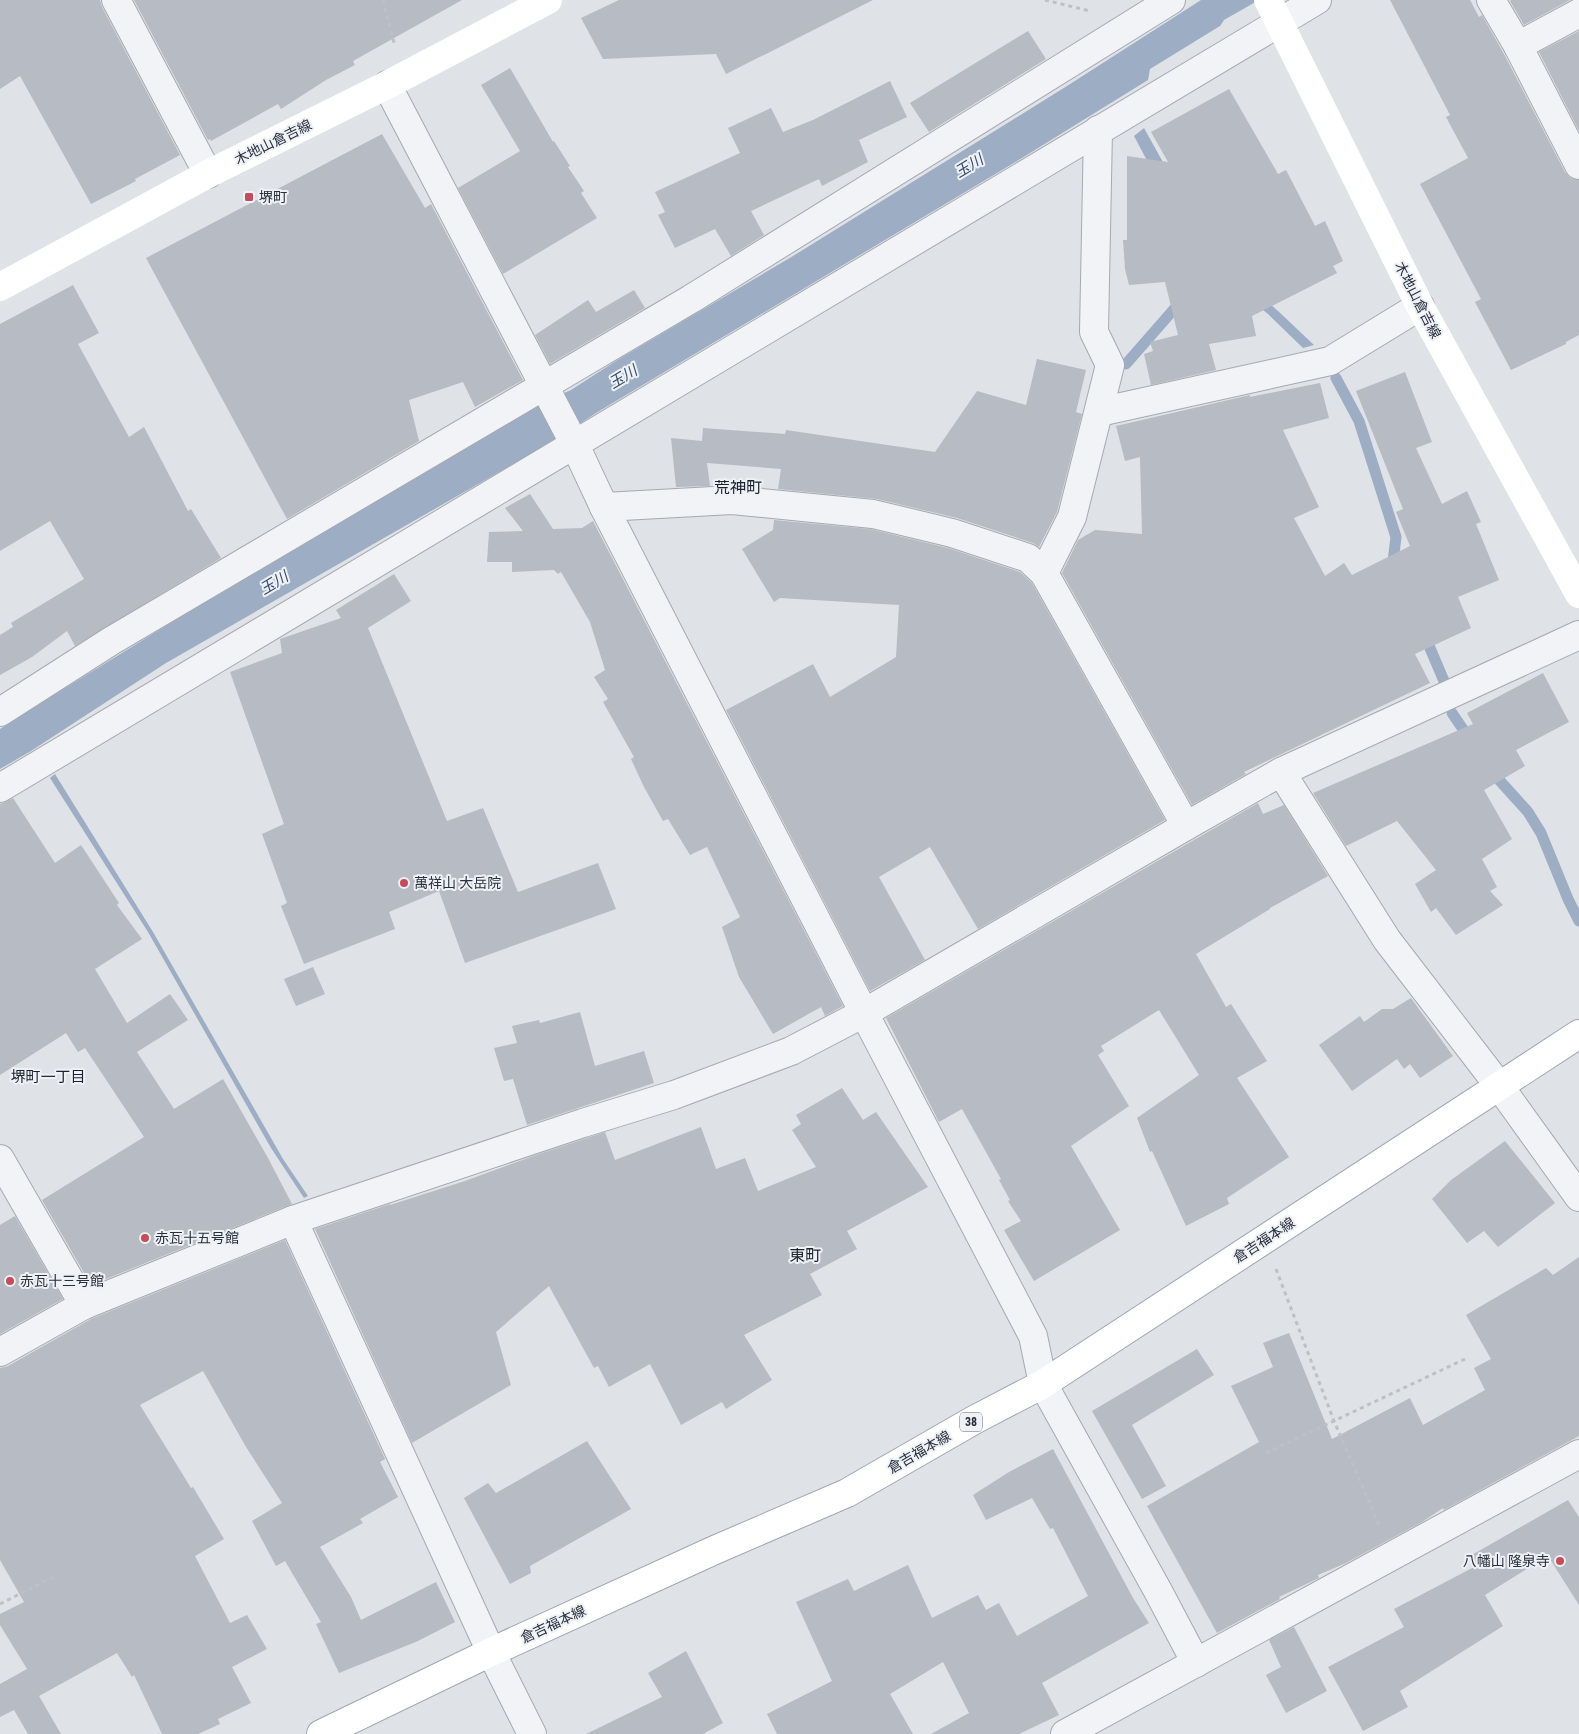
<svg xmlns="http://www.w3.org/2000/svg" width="1579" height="1734" viewBox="0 0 1579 1734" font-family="'Roboto Condensed','Noto Sans JP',sans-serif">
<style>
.water{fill:#9daec4}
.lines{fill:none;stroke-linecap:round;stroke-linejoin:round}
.stream{stroke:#9daec4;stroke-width:11}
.building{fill:#b7bbc3}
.street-casing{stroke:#a5a9b1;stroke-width:30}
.primary-casing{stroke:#9fa6b2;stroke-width:30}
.path{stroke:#bdc0c6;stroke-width:3;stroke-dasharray:4 4;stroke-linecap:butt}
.street{stroke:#f1f3f6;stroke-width:28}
.secondary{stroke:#fff;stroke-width:28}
.primary{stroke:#fff;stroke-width:28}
.poi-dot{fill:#c34d59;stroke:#eef1f5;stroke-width:2}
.labels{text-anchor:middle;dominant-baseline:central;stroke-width:4;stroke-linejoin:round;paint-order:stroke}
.shield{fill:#eef1f5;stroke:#646974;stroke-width:1}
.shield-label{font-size:12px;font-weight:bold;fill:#292f3d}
.street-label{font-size:14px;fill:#292f3d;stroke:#eef1f5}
.poi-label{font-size:14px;fill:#292f3d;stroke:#eef1f5;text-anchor:start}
.water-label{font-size:15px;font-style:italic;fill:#374c6d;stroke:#eef1f5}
.neighbourhood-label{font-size:15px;fill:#1b212e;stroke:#eef1f5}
.quarter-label{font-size:16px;fill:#1b212e;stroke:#eef1f5}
</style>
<rect width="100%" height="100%" fill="#dfe2e7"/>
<g class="water">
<polygon points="1201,0 1259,0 1224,20 1220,26 1150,69 1148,80 1022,158 596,413 555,440 166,663 31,751 0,769 0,729 36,706 276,558 539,404 571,390 619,359 793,256 1067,86"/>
<polygon points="1144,128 1215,256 1278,311 1314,345 1303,348 1268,314 1228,282 1189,240 1134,136"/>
<polygon points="55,774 153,932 283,1159 308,1196 304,1198 271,1148 148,932 50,778"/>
</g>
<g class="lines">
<g class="stream">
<polyline points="1126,364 1182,300"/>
<polyline points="1336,378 1359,421 1396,537 1393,562 1396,569"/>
<polyline points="1424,634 1444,681"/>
<polyline points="1452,713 1471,741"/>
<polyline points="1491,771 1528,812 1541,833 1568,899 1579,921"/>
</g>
</g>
<g class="building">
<polygon points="0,0 100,0 102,7 180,155 135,179 136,181 91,204 20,76 0,89"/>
<polygon points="134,0 462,0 353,61 355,65 326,80 281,109 278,104 211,141 210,139 208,140"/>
<polygon points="619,0 873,0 726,74 716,54 603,59 581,18"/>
<polygon points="1390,0 1470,0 1479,17 1482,15 1504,54 1565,172 1571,178 1579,180 1579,335 1566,342 1566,344 1511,370 1475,302 1481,299 1420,184 1468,158 1446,117 1450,115"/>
<polygon points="1511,0 1570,0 1524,25 1510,1"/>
<polygon points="1028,31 1046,59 929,132 910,103"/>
<polygon points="1579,31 1579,131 1539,52"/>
<polygon points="510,68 553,142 554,141 570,166 568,167 584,191 581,193 597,218 503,274 458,188 520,151 481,85"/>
<polygon points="890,81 907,117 859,140 868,162 822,186 819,179 751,211 764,235 731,256 715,229 675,248 658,215 665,212 655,192 740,153 728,128 771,108 783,132 813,120"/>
<polygon points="1229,89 1278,174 1286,170 1315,226 1325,221 1343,261 1333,266 1337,273 1252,316 1256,336 1209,344 1216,370 1151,385 1144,354 1153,351 1150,342 1178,335 1165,282 1129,285 1125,269 1123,240 1127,240 1127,156 1168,162 1151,132"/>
<polygon points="382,134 425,208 431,204 523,380 475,407 463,382 409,400 419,441 287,519 146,258"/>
<polygon points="73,285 99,333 78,344 129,437 144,427 188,511 191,509 221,558 75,646 67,631 32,657 0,675 0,635 13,627 11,623 84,579 50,521 0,551 0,324"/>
<polygon points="634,290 645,308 550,364 535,335 588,300 596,312"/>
<polygon points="1037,359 1086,370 1076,412 1082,414 1057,512 1039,547 1033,543 957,518 877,499 778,489 781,469 707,463 710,486 676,487 671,438 702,441 703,428 785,434 786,430 935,452 977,391 1026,405"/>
<polygon points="1405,372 1432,442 1416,448 1442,504 1467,491 1481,522 1476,524 1499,580 1458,597 1471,628 1415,654 1430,683 1244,772 1246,774 1192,805 1062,573 1078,540 1095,530 1142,534 1140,457 1125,461 1116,426 1250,395 1250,397 1320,383 1329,418 1283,430 1319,507 1294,518 1325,576 1344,563 1352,575 1410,546 1396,512 1403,509 1356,391"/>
<polygon points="530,494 553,529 582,528 593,521 843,1006 825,1016 821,1007 773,1034 739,977 722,927 740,917 707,847 690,855 668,819 663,821 644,787 631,759 634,757 603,702 608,699 594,677 605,670 590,622 561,572 558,574 554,570 512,572 512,562 487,562 489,532 523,531 505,508"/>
<polygon points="774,520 870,529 948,548 1020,572 1032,583 1165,820 978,929 930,847 879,877 925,960 870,991 726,710 813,664 830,697 896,657 899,605 780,598 774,602 742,549 773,530"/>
<polygon points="394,574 411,601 368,628 447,821 483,808 518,892 598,863 616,909 465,963 439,891 389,912 395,929 304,964 281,906 287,903 262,834 284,824 230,672 282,653 280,639 341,618 336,610"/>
<polygon points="1543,673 1569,722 1516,750 1525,766 1484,790 1512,839 1482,859 1497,887 1490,891 1503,905 1456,935 1436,908 1431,912 1415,884 1436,870 1397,821 1346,846 1313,793 1473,724 1467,713"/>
<polygon points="13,798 55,863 81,845 119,903 117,905 142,939 95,969 127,1023 170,994 188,1020 137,1052 174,1109 223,1079 268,1158 292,1204 91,1285 42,1200 144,1137 85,1048 78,1052 66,1033 0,1075 0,804"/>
<polygon points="1258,803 1263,814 1284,805 1328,876 1270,908 1270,909 1196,954 1226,1007 1231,1004 1267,1061 1237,1078 1289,1157 1227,1198 1229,1204 1186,1226 1152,1151 1150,1152 1137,1118 1199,1075 1159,1010 1101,1046 1104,1051 1098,1055 1129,1106 1071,1146 1120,1230 1034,1281 1004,1230 1021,1221 1008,1201 1010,1200 999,1180 1001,1179 962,1109 939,1122 886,1018"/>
<polygon points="313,967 325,994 296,1006 284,979"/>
<polygon points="1411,998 1453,1056 1420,1078 1410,1064 1404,1069 1397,1059 1352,1091 1319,1045 1360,1016 1364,1022 1382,1009 1393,1009"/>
<polygon points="580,1012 595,1066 644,1051 654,1083 527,1125 513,1079 504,1081 494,1048 517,1043 512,1026 539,1020 540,1023"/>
<polygon points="842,1088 863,1120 876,1112 928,1187 847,1231 857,1249 810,1274 822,1295 744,1335 772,1380 726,1409 722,1402 681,1425 650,1364 609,1387 598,1366 594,1368 549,1286 496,1332 511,1385 412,1443 315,1229 390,1204 390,1205 465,1181 536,1155 605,1132 615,1160 701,1127 716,1169 745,1158 758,1191 816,1167 792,1130 801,1124 796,1115"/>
<polygon points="1505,1141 1555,1203 1498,1247 1484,1231 1467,1243 1432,1199 1451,1180"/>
<polygon points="15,1216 63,1299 0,1334 0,1225"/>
<polygon points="285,1240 385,1459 380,1462 398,1497 360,1519 363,1523 320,1547 351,1597 361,1620 436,1582 455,1622 418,1641 339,1673 316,1624 321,1622 285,1561 276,1566 252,1521 282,1503 246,1447 203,1371 140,1405 191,1488 193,1487 224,1539 195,1556 230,1623 247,1615 267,1649 232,1667 251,1703 218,1719 220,1724 198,1734 162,1734 134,1675 132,1677 117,1653 39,1696 61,1734 28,1734 14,1710 0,1717 0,1684 27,1669 0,1625 0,1614 24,1602 0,1560 0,1368 8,1366 91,1319"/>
<polygon points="1579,1257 1579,1436 1444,1510 1443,1508 1422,1522 1346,1563 1318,1575 1319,1578 1279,1597 1280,1599 1217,1633 1147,1506 1259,1442 1231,1386 1273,1367 1263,1343 1289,1333 1332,1439 1410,1398 1423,1425 1485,1390 1474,1368 1491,1359 1466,1315 1546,1268 1553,1275"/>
<polygon points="1197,1349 1214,1375 1132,1425 1166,1486 1142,1499 1092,1411"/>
<polygon points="587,1441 631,1509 530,1566 531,1573 510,1584 464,1498 488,1483 496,1493"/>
<polygon points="1053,1449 1133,1598 1149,1623 1042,1683 1059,1715 1019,1734 931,1734 969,1713 943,1662 890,1694 913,1734 777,1734 767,1714 832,1681 796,1602 848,1579 854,1591 908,1565 932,1618 978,1595 986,1610 999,1603 1017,1636 1088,1596 1053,1528 1050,1529 1032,1498 986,1520 973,1495 1009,1472"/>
<polygon points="1568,1500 1579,1517 1579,1605 1548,1556 1485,1595 1503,1626 1400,1691 1408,1707 1363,1731 1328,1667 1404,1627 1394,1609 1476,1566 1470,1556"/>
<polygon points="1294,1627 1327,1691 1286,1713 1266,1675 1281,1667 1269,1640"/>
<polygon points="686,1651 723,1723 703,1734 586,1734 662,1697 648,1673"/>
</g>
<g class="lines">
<g class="street-casing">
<g id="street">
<polyline points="116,0 208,174"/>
<polyline points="1491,0 1518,46 1579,165"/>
<polyline points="1518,46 1579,13"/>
<polyline points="387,85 575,445 604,507 864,1013 1033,1336 1043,1384 1158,1591 1196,1663"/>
<polyline points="1099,412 1330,361 1420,306"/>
<polyline points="604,507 732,500 873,514 952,533 1028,558 1044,573 1186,826"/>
<polyline points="1044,573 1072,517 1110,365 1094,332 1098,130"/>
<polyline points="0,712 111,641 691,299 1171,0"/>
<polyline points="1281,772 1387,940 1500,1087 1579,1197"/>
<polyline points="0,788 1317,0"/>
<polyline points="0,1159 84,1305"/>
<polyline points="293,1220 491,1652 532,1734"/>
<polyline points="0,1352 84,1305 293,1220 583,1123 674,1095 791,1051 864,1013 1186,826 1281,772 1579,635"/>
<polyline points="1065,1734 1579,1454"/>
</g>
</g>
<g class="primary-casing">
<polyline id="primary" points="321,1734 491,1652 717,1549 847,1493 974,1420 1043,1384 1579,1034"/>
</g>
<g class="path">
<polyline points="383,0 394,43"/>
<polyline points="1045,0 1090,11"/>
<polyline points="1276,1269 1334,1421 1379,1525"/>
<polyline points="1266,1453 1465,1359"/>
<polyline points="0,1604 53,1577"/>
</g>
<use href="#street" class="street"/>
<g class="secondary">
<polyline points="1268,0 1420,306 1579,594"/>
<polyline points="0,287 208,174 387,85 548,0"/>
</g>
<use href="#primary" class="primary"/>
</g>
<g class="poi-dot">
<rect x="244" y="192" width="10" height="10" rx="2.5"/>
<circle cx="404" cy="883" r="5"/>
<circle cx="145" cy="1238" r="5"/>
<circle cx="10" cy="1281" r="5"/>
<circle cx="1560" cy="1561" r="5"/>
</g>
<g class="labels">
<rect class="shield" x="960" y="1412.5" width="22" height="19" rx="4"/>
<g class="shield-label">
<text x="971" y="1422">38</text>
</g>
<g class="street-label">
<text transform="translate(273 142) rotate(-26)">木地山倉吉線</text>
<text transform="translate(1418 300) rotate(63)">木地山倉吉線</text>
<text transform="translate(1264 1240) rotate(-33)">倉吉福本線</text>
<text transform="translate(919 1452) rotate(-30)">倉吉福本線</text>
<text transform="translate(553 1624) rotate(-25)">倉吉福本線</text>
</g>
<g class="poi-label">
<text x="259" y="197">堺町</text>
<text x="414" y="883">萬祥山 大岳院</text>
<text x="155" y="1238">赤瓦十五号館</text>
<text x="20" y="1281">赤瓦十三号館</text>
<text x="1550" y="1561" text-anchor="end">八幡山 隆泉寺</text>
</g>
<g class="water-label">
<text transform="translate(969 166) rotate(-31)">玉川</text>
<text transform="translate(623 377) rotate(-31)">玉川</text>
<text transform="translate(274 583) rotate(-31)">玉川</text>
</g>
<g class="neighbourhood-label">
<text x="48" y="1077">堺町一丁目</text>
</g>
<g class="quarter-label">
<text x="738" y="487">荒神町</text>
<text x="805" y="1255">東町</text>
</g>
</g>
</svg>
